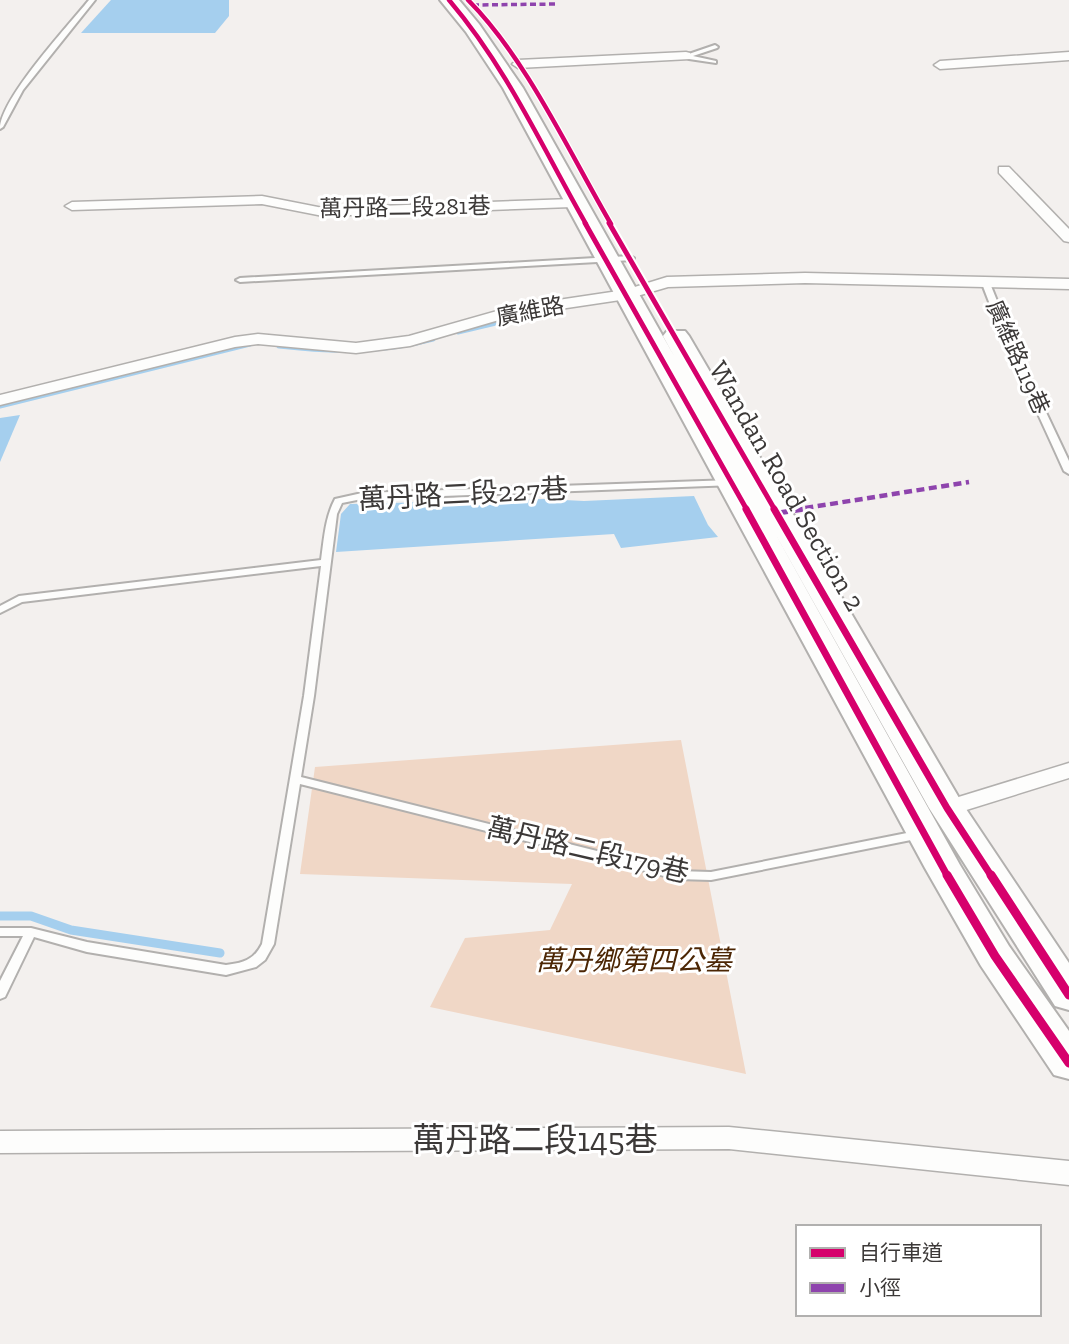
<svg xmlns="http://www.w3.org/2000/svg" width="1069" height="1344" viewBox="0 0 1069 1344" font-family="'Zilla Slab','Noto Sans TC',serif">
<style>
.green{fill:#f0d7c6}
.water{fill:#a5cfee}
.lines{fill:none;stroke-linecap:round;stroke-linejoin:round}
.stream-far1{stroke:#a5cfee;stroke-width:5}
.stream{stroke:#a5cfee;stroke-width:9}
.lane-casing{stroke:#b2b0ae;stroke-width:4}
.street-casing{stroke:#b2b0ae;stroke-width:3}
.primary-casing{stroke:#b2b0ae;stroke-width:4}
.lane{fill:#fdfdfc;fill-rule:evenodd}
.street{fill:#fdfdfc;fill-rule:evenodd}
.primary{fill:#fdfdfc;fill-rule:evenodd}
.quiet-far2{stroke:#8e44ad;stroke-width:3.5;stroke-dasharray:6 3.5;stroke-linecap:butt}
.quiet-far1{stroke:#8e44ad;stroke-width:4.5;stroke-dasharray:8 4.5;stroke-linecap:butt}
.quiet{stroke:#8e44ad;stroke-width:5;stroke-dasharray:10 5;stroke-linecap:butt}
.cycleway-far3-casing{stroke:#fff;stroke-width:7}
.cycleway-far2-casing{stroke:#fff;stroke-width:9}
.cycleway-far1-casing{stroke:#fff;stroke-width:11}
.cycleway-casing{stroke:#fff;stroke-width:13}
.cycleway-far3{stroke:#d6006c;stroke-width:4.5}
.cycleway-far2{stroke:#d6006c;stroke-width:5}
.cycleway-far1{stroke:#d6006c;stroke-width:7}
.cycleway{stroke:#d6006c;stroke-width:9}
.labels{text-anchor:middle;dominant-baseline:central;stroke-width:6;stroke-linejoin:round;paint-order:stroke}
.far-street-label{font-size:23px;fill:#3c3938;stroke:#fff}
.street-label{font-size:28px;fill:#3c3938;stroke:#fff}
.park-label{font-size:28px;font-style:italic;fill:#4c2604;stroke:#fff}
.near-street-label{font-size:33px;fill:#3c3938;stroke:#fff}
</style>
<rect width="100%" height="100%" fill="#f3f0ee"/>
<polygon class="green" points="681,740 746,1074 430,1007 465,938 550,930 572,884 300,874 315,767"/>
<g class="water">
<polygon points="111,0 229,0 229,16 215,33 81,33"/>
<polygon points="20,415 0,462 0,418"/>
<polygon points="694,496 708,525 718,537 621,548 614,534 336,552 341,514 350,504 544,499 584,501"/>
</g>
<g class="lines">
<g class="stream-far1">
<polyline points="458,332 559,308"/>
<path d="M279,346C332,352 381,353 433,339"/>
<polyline points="0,406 250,344"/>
</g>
<polyline class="stream" points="0,916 31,916 71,930 220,953"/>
<g class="lane-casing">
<g id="lane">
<path d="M89,0H95L23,90L3,127L0,129C0,99 68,26 89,0Z"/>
<polygon points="715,45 718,47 717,48 693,56 716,61 716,63 689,59 683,56"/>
<polygon points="630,256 634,258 633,260 240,282 236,280 240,278"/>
<path d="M982,279H988L989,281L1018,353L1069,461V474L1064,471C1036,408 1005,346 981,281Z"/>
<path d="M732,480L735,481L737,483L735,485L362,499L342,503L337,514L314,696L301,777L677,871L711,872L922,830L926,831L928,834L926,837L711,880L677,879L300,784L274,944L265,960L256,967L226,975L87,952L34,937L5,997L0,999V981L23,936H0V928H31L87,942L226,965C243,963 254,960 262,944L304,696L321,566L22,602L0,613V606L19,596L321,560C324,539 325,518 335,499L362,493Z"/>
</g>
</g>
<g class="street-casing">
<g id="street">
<polygon points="686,52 690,53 690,59 518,68 512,64 518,60"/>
<polygon points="1069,52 1069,60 940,69 934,65 940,61"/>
<polygon points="999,167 1009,167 1069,229 1069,242 1064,241 999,173"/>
<polygon points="262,196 323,208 572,199 579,203 572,207 323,216 262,204 72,210 65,206 72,202"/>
<polygon points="805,273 1069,279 1069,289 805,283 668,287 627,299 513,316 410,346 356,353 258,344 235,347 0,405 0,395 235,337 258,334 356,343 409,336 511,307 625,290 667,277"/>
<polygon points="1069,763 1069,778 947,816 939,813 936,808 939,803"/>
<polygon points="729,1127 1069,1161 1069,1185 729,1149 0,1153 0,1131"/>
</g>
</g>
<g class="primary-casing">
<polygon id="primary" points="440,0 459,0 479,24 523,88 674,356 663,336 667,331 685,331 689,336 962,803 1069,963 1069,1010 1055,1006 929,808 772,528 960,865 1009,946 1069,1031 1069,1079 1054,1075 981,966 925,868 503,88 466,32"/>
</g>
<use href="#lane" class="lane"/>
<use href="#street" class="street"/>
<use href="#primary" class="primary"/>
<polyline class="quiet-far2" points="473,5 557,4"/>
<polyline class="quiet-far1" points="793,510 969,482"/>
<polyline class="quiet" points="778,513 804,509"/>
<g class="cycleway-far3-casing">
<g id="cycleway-far3">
<path d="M449,0C507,68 542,147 586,224"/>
<path d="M468,0C526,58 569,152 611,224"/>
</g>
</g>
<g class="cycleway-far2-casing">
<g id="cycleway-far2">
<polyline points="585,223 747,510"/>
<polyline points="609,223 775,510"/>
</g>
</g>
<g class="cycleway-far1-casing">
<g id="cycleway-far1">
<polyline points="746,509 948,877"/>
<polyline points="774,509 947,808 992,877"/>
</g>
</g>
<g class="cycleway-casing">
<g id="cycleway">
<polyline points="947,875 995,956 1069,1063"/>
<polyline points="991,875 1069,995"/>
</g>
</g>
<use href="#cycleway-far3" class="cycleway-far3"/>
<use href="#cycleway-far2" class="cycleway-far2"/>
<use href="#cycleway-far1" class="cycleway-far1"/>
<use href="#cycleway" class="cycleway"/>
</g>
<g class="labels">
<g class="far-street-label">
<text transform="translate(405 207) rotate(-1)">萬丹路二段281巷</text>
<text transform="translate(530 311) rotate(-11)">廣維路</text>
<text transform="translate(1018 357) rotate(66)">廣維路119巷</text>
</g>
<g class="street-label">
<text transform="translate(787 486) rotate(60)">Wandan Road Section 2</text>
<text transform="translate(463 494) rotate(-3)">萬丹路二段227巷</text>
<text transform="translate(588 850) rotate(13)">萬丹路二段179巷</text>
</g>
<g class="park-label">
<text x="634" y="960">萬丹鄉第四公墓</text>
</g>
<g class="near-street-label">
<text x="535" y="1139">萬丹路二段145巷</text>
</g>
</g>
<rect x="796" y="1225" width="245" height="91" fill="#ffffff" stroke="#b1b0af" stroke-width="2"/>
<rect x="810" y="1248" width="35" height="10" fill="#d6006c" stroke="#b1b0af" stroke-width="2"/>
<text x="859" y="1260" font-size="21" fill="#3c3938">自行車道</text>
<rect x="810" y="1283" width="35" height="10" fill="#8e44ad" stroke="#b1b0af" stroke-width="2"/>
<text x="859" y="1295" font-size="21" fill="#3c3938">小徑</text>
</svg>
